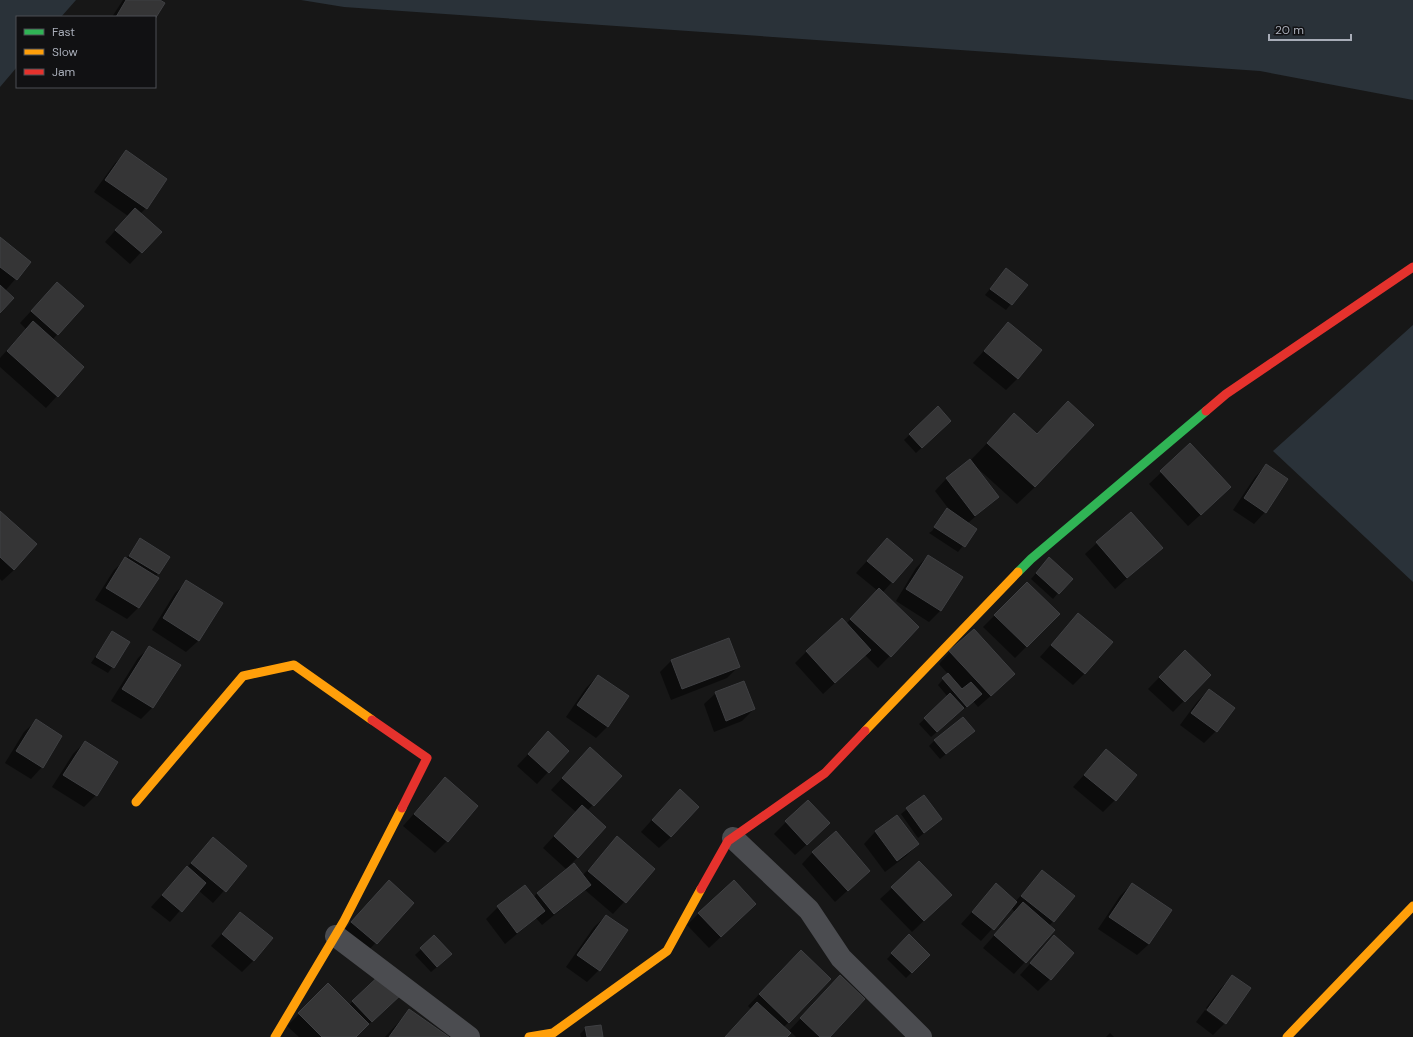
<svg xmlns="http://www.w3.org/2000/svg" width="1413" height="1037" viewBox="0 0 1413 1037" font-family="'DM Sans',sans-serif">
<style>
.water{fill:#2a3239}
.shadow{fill:#0007}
.building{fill:#353536;stroke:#3f4043}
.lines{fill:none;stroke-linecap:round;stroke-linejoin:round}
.street{stroke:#4b4c50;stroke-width:22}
.fast{stroke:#30b455;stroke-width:9}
.slow{stroke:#ff9f0a;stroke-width:9}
.jam{stroke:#e5322d;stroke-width:9}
</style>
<rect width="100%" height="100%" fill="#171717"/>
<g class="water">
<polygon points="0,0 76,0 61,17 17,17 17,67 0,87"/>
<polygon points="301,0 1413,0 1413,100 1260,71 344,7"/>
<polygon points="1413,325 1413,582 1273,451"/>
</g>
<g class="shadow">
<polygon points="123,0 158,0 155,17 112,17"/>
<polygon points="127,152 146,208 140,214 160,232 130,264 105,242 128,216 94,192 115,163"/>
<polygon points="0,239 30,262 5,291 0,312"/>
<polygon points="1006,270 1026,285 1006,310 985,295"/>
<polygon points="57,283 82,307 52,340 57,396 46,408 0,367 0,358 26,329 20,323"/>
<polygon points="1008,324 1018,378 1006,390 973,363"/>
<polygon points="1068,402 1035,487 1017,504 973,464 998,497 968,523 976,529 958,552 929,533 932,531 944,514 942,514 948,508 935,491 946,479 970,461 1014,415 1036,435"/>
<polygon points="938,408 950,421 916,453 904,440"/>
<polygon points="1190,445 1218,499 1188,526 1149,484"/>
<polygon points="1266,466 1265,512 1254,524 1233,510 1255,477"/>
<polygon points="0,512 14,570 2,581 0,579"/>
<polygon points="887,539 892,582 882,593 918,627 878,668 865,655 823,694 795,663 807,651 846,624 878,591 856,573"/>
<polygon points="140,540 169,558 155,577 158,578 138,608 127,619 95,600 114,570 126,559"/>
<polygon points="1097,543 1161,548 1115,589 1085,554"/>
<polygon points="928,556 941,610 929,622 896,601 916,568"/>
<polygon points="1044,564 1058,593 1053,599 1031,579"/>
<polygon points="187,582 221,603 198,641 186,652 152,630 175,593"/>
<polygon points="1027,583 1059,614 1015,658 983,627"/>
<polygon points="1078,614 1085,673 1073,685 1040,657"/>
<polygon points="112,632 129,643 108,673 91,663"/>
<polygon points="150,647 153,707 141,719 111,701 138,658"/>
<polygon points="1185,651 1209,675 1173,712 1148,689"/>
<polygon points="950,652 1002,686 978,707 973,701 931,737 919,724 948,697 938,685 948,674 939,664"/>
<polygon points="671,661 738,667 727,678 671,700 660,672"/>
<polygon points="598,676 608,726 596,738 566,717 586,688"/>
<polygon points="1209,690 1233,708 1216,731 1204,743 1180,725 1197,702"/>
<polygon points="716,693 754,709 742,721 714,732 704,704"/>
<polygon points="36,721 42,767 31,779 5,763 24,732"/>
<polygon points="973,731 940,759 929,746 935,740"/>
<polygon points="548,733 548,772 537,784 517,766"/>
<polygon points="85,742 96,795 84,807 52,787 73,754"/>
<polygon points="590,748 620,776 587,811 578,857 566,869 543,848 576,812 551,790"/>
<polygon points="1106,751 1115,800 1103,812 1073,787"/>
<polygon points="445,779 447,841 435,853 403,826"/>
<polygon points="668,802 671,837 659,848 641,832"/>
<polygon points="907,809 941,819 918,838 901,814"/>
<polygon points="897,816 918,844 906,856 885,872 864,844 875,832"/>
<polygon points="786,822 817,835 795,855 774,834"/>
<polygon points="618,838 654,869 613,914 585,890 542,925 536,918 505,944 486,919 498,907 524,886 533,898 537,893 582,876"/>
<polygon points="213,839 246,866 213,903 198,890 170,922 151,907"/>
<polygon points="813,852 869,871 835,902 802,864"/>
<polygon points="1042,871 1074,896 1049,926 1054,930 1014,974 983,948 1015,912 1011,908 981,941 961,924 996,885 1016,901"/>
<polygon points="389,882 413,903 364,955 340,934"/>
<polygon points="1132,884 1149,944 1137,955 1098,929 1120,896"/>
<polygon points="892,888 938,907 912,932 880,899"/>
<polygon points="240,913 254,960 242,972 211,946"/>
<polygon points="699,913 743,916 709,948 687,925"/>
<polygon points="606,916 599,970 587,982 566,967 594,927"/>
<polygon points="909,936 929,955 906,978 887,959"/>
<polygon points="434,937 445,960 431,972 415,955"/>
<polygon points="1054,937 1050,979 1038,991 1020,975"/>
<polygon points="789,963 830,979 783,1028 788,1032 829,988 828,1037 796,1037 791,1032 786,1037 725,1037 751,1009 748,1006"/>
<polygon points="383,973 402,993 355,1037 299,1037 287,1026 328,985 349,1005"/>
<polygon points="1233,976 1250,989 1224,1023 1206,1008 1221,988"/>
<polygon points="410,1010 447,1037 385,1037"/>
<polygon points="1205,1010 1224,1024 1213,1035 1196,1022"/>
<polygon points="586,1028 602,1037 581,1037 580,1034"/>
<polygon points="1110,1033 1114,1037 1106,1037"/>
</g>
<g class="building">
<polygon points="126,0 160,0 165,3 155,19 155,17 116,17"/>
<polygon points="126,150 167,179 147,209 105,180"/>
<polygon points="135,208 162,232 142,253 115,230"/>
<polygon points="0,237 31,262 17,280 0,267"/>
<polygon points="1006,268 1028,285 1012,305 990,289"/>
<polygon points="57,282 84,306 58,335 31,311"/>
<polygon points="0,285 14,298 0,313"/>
<polygon points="33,321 84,367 58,397 7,351"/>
<polygon points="1008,322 1042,350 1018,379 984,351"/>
<polygon points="1068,401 1094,425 1035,487 987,443 1014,413 1037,434"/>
<polygon points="938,406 951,421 922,448 909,434"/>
<polygon points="1190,443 1231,487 1201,515 1160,471"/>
<polygon points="970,459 999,497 975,516 946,478"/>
<polygon points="1266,464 1288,479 1266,513 1244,498"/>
<polygon points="947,508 977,529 965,547 934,527"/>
<polygon points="0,511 37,544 14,570 0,557"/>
<polygon points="1131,512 1163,548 1127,578 1096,542"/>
<polygon points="140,538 170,557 159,574 129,556"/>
<polygon points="887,538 913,560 893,583 867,561"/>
<polygon points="928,555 963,577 941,611 906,589"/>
<polygon points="125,557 159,578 139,608 106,588"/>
<polygon points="1049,557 1073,579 1059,594 1036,573"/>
<polygon points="186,580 223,603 199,641 163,618"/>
<polygon points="1027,582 1060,614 1027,647 994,615"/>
<polygon points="879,588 919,627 891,657 850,619"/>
<polygon points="1078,613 1113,642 1085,674 1051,645"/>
<polygon points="842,618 871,650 835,683 806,651"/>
<polygon points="974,629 1015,674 991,696 949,651"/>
<polygon points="112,631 130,642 114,668 96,657"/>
<polygon points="729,638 740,667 682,689 671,660"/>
<polygon points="149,646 181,665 153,708 122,689"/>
<polygon points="1185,650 1211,675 1185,702 1159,677"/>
<polygon points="948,673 962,689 971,682 982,694 967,707 942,678"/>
<polygon points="598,675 629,696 608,727 577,705"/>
<polygon points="744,681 755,709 726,721 715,692"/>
<polygon points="1209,689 1235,708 1217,732 1191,713"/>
<polygon points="950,693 964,708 937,732 924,718"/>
<polygon points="963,717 975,731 946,754 934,740"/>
<polygon points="36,719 62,736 43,768 16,751"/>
<polygon points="548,731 569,751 549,773 528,754"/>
<polygon points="85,741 118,762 97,796 63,775"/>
<polygon points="590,747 622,776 594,806 562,778"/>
<polygon points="1106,749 1137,775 1116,801 1084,775"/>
<polygon points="445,777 478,806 448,842 414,814"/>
<polygon points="680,789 699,807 671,837 652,820"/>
<polygon points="924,795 942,819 924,833 906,808"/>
<polygon points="808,800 830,823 807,845 785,821"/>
<polygon points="582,805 606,827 578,858 554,836"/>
<polygon points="897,815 919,844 897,861 875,831"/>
<polygon points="836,831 870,871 848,891 812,852"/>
<polygon points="617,836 655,869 626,903 588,871"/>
<polygon points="213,837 247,866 226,892 191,863"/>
<polygon points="919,861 952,895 924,921 891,887"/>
<polygon points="574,863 591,885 554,914 537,893"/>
<polygon points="187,866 206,883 182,912 162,895"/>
<polygon points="1042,870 1075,896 1054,922 1021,896"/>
<polygon points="389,880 414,903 377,944 351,922"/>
<polygon points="734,880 756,904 721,937 698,913"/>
<polygon points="996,883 1017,902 994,930 972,912"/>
<polygon points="1132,883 1172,910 1149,944 1109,917"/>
<polygon points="525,885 545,911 517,933 497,906"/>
<polygon points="1023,902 1055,930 1026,963 994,935"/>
<polygon points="240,912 273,938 254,961 222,934"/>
<polygon points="606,915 628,930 600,971 577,955"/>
<polygon points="909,934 930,955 912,973 891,953"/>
<polygon points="434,935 452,954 437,967 420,948"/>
<polygon points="1054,935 1074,953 1051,980 1030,963"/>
<polygon points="801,950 831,979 789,1023 759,994"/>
<polygon points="383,972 403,993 372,1022 352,1001"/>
<polygon points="840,975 865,999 830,1037 820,1037 800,1018"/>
<polygon points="1232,975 1251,988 1226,1024 1207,1010"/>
<polygon points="328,983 369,1024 356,1037 322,1037 298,1013"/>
<polygon points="757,1002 791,1033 787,1037 725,1037"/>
<polygon points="409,1009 449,1037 389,1037"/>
<polygon points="601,1025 603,1037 587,1037 585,1027"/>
</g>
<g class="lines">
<g class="street">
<polyline points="733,838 809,910 841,958 921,1037"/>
<polyline points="336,936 469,1037"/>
</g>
<polyline class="fast" points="1018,572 1031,559 1206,411"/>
<g class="slow">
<polyline points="865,731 1018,572"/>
<polyline points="136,802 243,676 294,665 372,720"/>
<polyline points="275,1037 344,921 402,808"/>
<polyline points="529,1037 553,1033 667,951 701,889"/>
<polyline points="1287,1037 1413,906"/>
</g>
<g class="jam">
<polyline points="1206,411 1226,394 1413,267"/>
<polyline points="372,720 427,758 402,808"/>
<polyline points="701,889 728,841 825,773 865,731"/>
</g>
</g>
<rect x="16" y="16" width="140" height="72" fill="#111113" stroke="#4d4f55"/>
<rect x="24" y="29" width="20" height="6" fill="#30b455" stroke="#4d4f55"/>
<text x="52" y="36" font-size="12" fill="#a8adb8">Fast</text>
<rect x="24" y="49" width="20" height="6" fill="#ff9f0a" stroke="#4d4f55"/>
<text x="52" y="56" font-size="12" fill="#a8adb8">Slow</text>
<rect x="24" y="69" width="20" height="6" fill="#e5322d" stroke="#4d4f55"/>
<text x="52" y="76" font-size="12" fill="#a8adb8">Jam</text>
<path d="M1269 34v6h82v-6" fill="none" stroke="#a8adb8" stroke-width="2"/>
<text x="1275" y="34" font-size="12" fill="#a8adb8" stroke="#111113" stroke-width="3" paint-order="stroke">20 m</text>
</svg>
